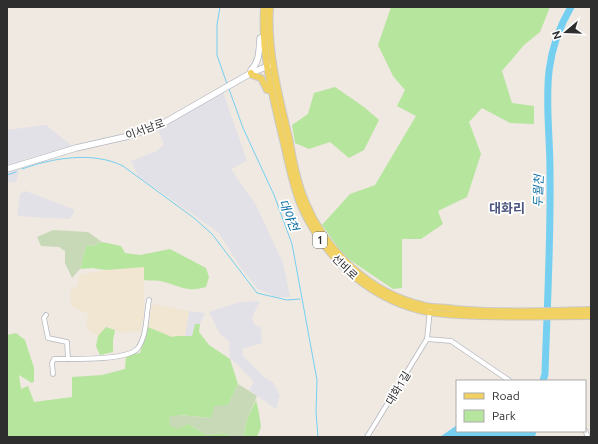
<svg xmlns="http://www.w3.org/2000/svg" width="598" height="444" viewBox="0 0 598 444" font-family="Ubuntu,'Noto Sans KR',sans-serif">
<style>
.industrial{fill:#e3e1e8}
.education{fill:#f0e6d1}
.green{fill:#b6e59e}
.cemetery{fill:#c8d9b8}
.water{fill:#75cff0}
.lines{fill:none;stroke-linecap:round;stroke-linejoin:round}
.stream{stroke:#75cff0;stroke-width:1}
.river{stroke:#75cff0;stroke-width:7}
.minor-casing{stroke:#b4b7c1;stroke-width:5.5}
.secondary-casing{stroke:#b4b7c1;stroke-width:7}
.primary-casing{stroke:#c9c9c9;stroke-width:8}
.minor{stroke:#fff;stroke-width:4}
.secondary{stroke:#fff;stroke-width:5.5}
.primary{stroke:#f2d163;stroke-width:6}
.labels{text-anchor:middle;dominant-baseline:central;stroke-width:3.5;stroke-linejoin:round;paint-order:stroke}
.shield{fill:#fff;stroke:#6d6d6d;stroke-width:1}
.shield-label{font-size:10px;font-weight:bold;fill:#2e2e2e}
.street-label{font-size:11px;fill:#2e2e2e;stroke:#fff}
.water-label{font-size:12px;font-style:italic;fill:#0d6fa3;stroke:#fff}
.quarter-label{font-size:13px;font-weight:bold;fill:#4d5680;stroke:#fff}
</style>
<rect width="100%" height="100%" fill="#efe9e1"/>
<g class="industrial">
<polygon points="223,92 247,161 231,169 256,205 283,263 290,297 277,297 258,289 241,268 218,232 138,176 131,161 157,151 164,144 158,129"/>
<polygon points="46,125 72,146 22,160 16,182 7,182 7,130"/>
<polygon points="26,191 75,210 70,219 17,216 20,194"/>
<polygon points="260,301 252,317 254,324 261,328 262,343 242,349 243,356 265,378 273,382 280,396 276,409 249,390 254,382 236,363 230,359 229,341 220,334 209,312 240,302"/>
<polygon points="189,311 205,313 200,324 195,324 192,336 185,336"/>
</g>
<g class="education">
<polygon points="144,267 144,315 140,331 123,333 107,327 98,336 86,329 88,314 71,306 70,291 77,286 80,275 113,268"/>
<polygon points="152,304 189,311 185,336 172,338 148,327"/>
</g>
<g class="green">
<polygon points="391,7 550,7 540,32 524,45 502,71 512,103 534,106 534,124 510,123 482,108 469,122 481,154 467,197 438,211 443,224 421,239 402,239 402,288 393,289 344,256 322,225 350,194 375,185 416,116 397,106 405,90 393,76 378,45"/>
<polygon points="335,87 364,107 379,120 364,150 349,158 330,142 309,149 295,143 292,125 308,114 314,93"/>
<path d="M102,242L121,246L125,253L140,255L170,249L206,268L209,277L206,287C184,293 180,285 160,281C155,280 149,281 144,280V267L106,270L92,268L80,269L86,245L92,246Z"/>
<polygon points="195,324 200,324 199,332 209,345 230,359 238,384 228,405 211,418 179,415 189,424 206,435 224,433 234,437 7,437 7,335 16,333 25,340 34,368 34,381 32,383 19,375 21,389 28,386 34,402 72,397 72,377 102,375 125,369 126,355 140,353 148,327 172,337 176,336 192,336"/>
<polygon points="106,327 115,330 113,340 113,352 100,355 96,346 98,336"/>
<polygon points="256,400 259,413 261,427 257,437 243,437 247,419"/>
</g>
<g class="cemetery">
<polygon points="53,230 88,232 102,242 92,246 86,245 80,269 72,278 65,263 65,251 59,247 41,246 37,237"/>
<polygon points="238,384 257,396 247,419 243,437 231,436 224,433 206,435 189,424 177,429 170,426 169,417 179,415 211,418 214,406 228,405"/>
</g>
<polygon class="water" points="457,425 457,431 537,431 535,436 545,437 440,437"/>
<g class="lines">
<g class="stream">
<polyline points="220,7 217,25 217,55 227,84"/>
<polyline points="229,89 243,128 274,195 292,244 317,380 316,412 318,437"/>
<path d="M22,169C52,158 93,151 123,166L194,218L212,234L257,293L287,300L300,299"/>
<polyline points="7,175 16,172"/>
</g>
<path class="river" d="M543,381L545,374C547,307 551,240 550,173C550,110 537,64 571,7"/>
<g class="minor-casing">
<g id="minor">
<polyline points="46,315 44,318 48,338 67,342 68,359"/>
<polyline points="427,339 451,341 510,381"/>
<path d="M53,374L52,363L54,359C70,359 129,361 138,348C147,336 146,315 149,300"/>
<polyline points="585,430 588,437"/>
<polyline points="367,437 427,339 430,310"/>
</g>
</g>
<g class="secondary-casing">
<g id="secondary">
<path d="M251,73V70C260,61 259,50 260,38L263,37"/>
<polyline points="7,169 76,148 129,136 162,124 251,73 271,65"/>
</g>
</g>
<g class="primary-casing">
<g id="primary">
<path d="M264,7C261,56 273,97 284,144C289,165 293,188 302,208C324,257 367,296 419,310C432,314 445,314 458,315C502,318 547,316 591,316"/>
<path d="M270,7C267,51 279,96 289,138C293,160 297,182 306,203C326,251 370,293 422,305C432,308 444,307 455,309C500,313 546,311 591,310"/>
<polyline points="251,73 252,75 261,78 267,90 270,90"/>
</g>
</g>
<use href="#minor" class="minor"/>
<use href="#secondary" class="secondary"/>
<use href="#primary" class="primary"/>
</g>
<g class="labels">
<rect class="shield" x="313" y="232" width="14" height="16" rx="3"/>
<g class="shield-label">
<text x="320" y="240">1</text>
</g>
<g class="street-label">
<text transform="translate(145 129) rotate(-20)">이서남로</text>
<text transform="translate(345 267) rotate(44)">선비로</text>
<text transform="translate(398 388) rotate(-59)">대화1길</text>
</g>
<g class="water-label">
<text transform="translate(538 191) rotate(-88)">두월천</text>
<text transform="translate(289 215) rotate(67)">대야천</text>
</g>
<g class="quarter-label">
<text x="507" y="208">대화리</text>
</g>
</g>
<rect width="598" height="444" fill="none" stroke="#2e2e2e" stroke-width="16"/>
<rect x="456" y="380" width="130" height="52" fill="#ffffff" stroke="#ababab"/>
<rect x="464" y="393" width="20" height="6" fill="#f2d163" stroke="#ababab"/>
<text x="492" y="400" font-size="12" fill="#2e2e2e">Road</text>
<rect x="464" y="410" width="20" height="12" fill="#b6e59e" stroke="#ababab"/>
<text x="492" y="420" font-size="12" fill="#2e2e2e">Park</text>
<g transform="translate(566 32) rotate(251)" stroke="#ffffff" stroke-width="3" paint-order="stroke">
<path d="M0-3L7 15L0 10L-7 15Z" fill="#2e2e2e"/>
<text y="-6" font-size="11" font-weight="bold" text-anchor="middle" fill="#2e2e2e">N</text>
</g>
</svg>
